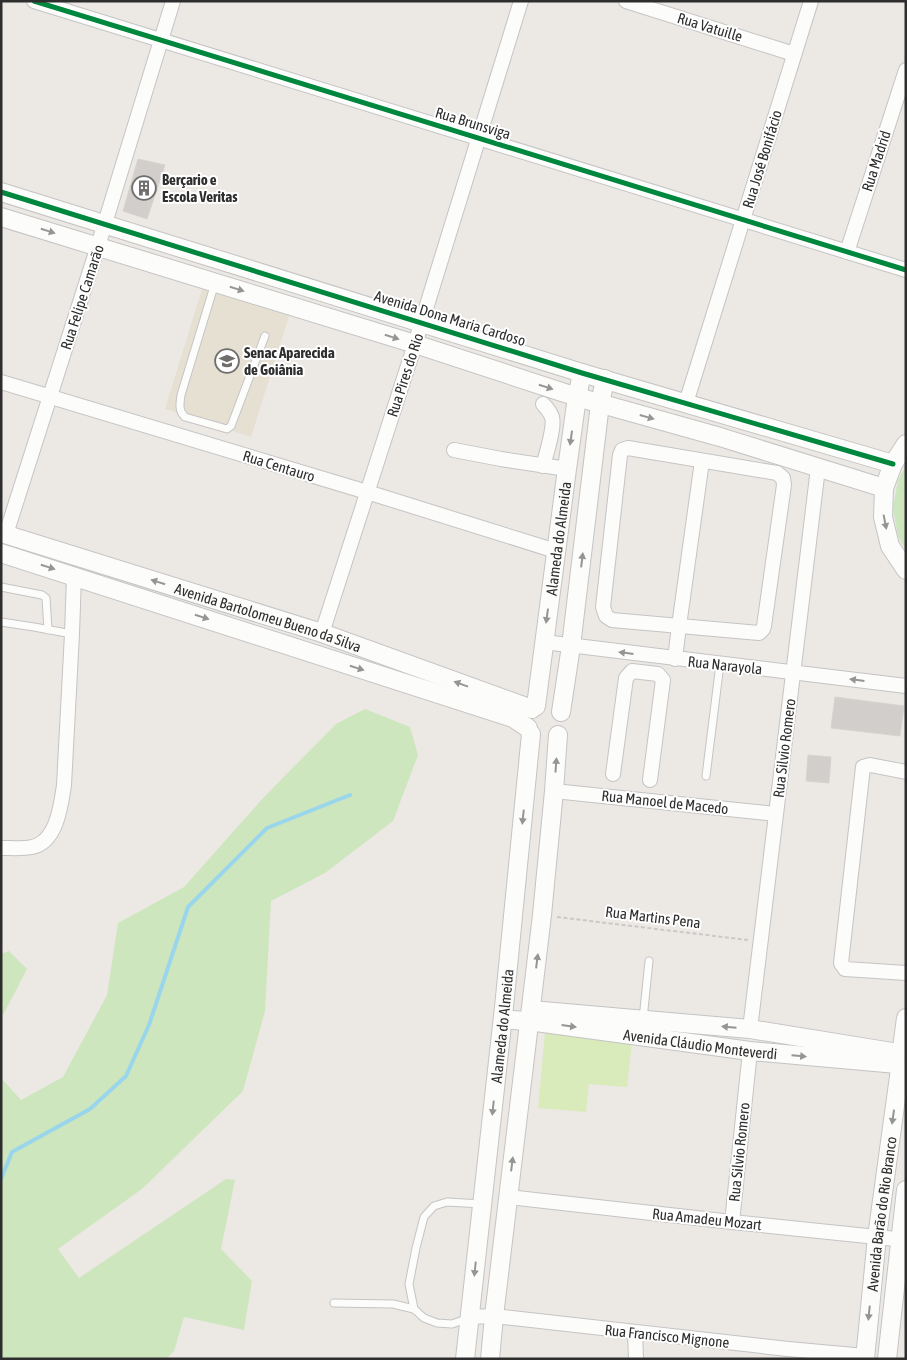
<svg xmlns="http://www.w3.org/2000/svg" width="907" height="1360" viewBox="0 0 907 1360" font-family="'Asap Condensed',sans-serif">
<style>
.education{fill:#e6e0d3}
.green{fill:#cee6be}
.pitch{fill:#d9eabb}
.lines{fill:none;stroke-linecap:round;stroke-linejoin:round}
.stream{stroke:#99d6ec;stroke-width:4}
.building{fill:#d1cecb;stroke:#d7d4d0}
.service-casing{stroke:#c5c4c5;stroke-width:9}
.minor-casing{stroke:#c5c4c5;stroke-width:16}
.tertiary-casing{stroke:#c5c4c5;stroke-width:20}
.path{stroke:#c9c9c8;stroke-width:2;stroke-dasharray:4 2.5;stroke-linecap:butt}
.service{stroke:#fcfcfb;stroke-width:7}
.minor{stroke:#fcfcfb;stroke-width:14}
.tertiary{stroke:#fcfcfb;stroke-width:18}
.cycleway-casing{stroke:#fff;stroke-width:8}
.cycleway{stroke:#00873e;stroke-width:5}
.oneway{fill:#959594}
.labels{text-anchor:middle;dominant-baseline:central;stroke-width:4;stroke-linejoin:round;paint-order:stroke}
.street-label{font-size:15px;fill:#2e2e2e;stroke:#fff}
.poi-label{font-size:15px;font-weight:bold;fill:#2e2e2e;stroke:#fff;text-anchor:start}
</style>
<rect width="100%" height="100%" fill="#ece8e4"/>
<polygon class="education" points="203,286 290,313 251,437 165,409"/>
<g class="green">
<polygon points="906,465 906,550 898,536 893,508 898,480"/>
<polygon points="365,709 410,727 418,755 393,821 325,873 271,901 265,1011 243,1091 142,1189 58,1249 79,1278 226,1179 235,1180 221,1249 252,1281 244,1330 184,1317 174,1351 166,1359 1,1359 1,1078 21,1100 63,1077 107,995 118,923 184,887 265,796 336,724"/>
<polygon points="9,951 27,969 1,1019 1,954"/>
</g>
<polygon class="pitch" points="545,1033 632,1042 627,1087 589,1084 586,1112 538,1108"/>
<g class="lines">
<polyline class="stream" points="1,1179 12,1152 90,1109 126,1076 149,1025 188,907 267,828 350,795"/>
</g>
<g class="building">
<polygon points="138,159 165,165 147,219 123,211"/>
<polygon points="835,697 904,706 900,736 831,728"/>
<polygon points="808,755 831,757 829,783 806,781"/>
</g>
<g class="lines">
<g class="service-casing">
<g id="service">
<path d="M215,283L181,395C180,403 178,411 185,417L227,429L231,426L265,336"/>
<polyline points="1,587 42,595 46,598 48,630"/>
<polyline points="1,622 34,627 72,634"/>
<polyline points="706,776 720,664"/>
<polyline points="643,1019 649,961"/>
<polyline points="334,1303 393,1304 414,1309 424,1318 437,1323 452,1324 469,1318"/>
<polyline points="414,1309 409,1284 416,1248 424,1217 434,1206 447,1202 482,1204"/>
</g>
</g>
<g class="minor-casing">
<g id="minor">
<polyline points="34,1 906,270"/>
<polyline points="626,1 794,54"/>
<polyline points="847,252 906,70"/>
<polyline points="1,382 367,492 556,551"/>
<polyline points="686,403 811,1"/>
<polygon points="628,448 777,473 783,478 784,485 764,626 763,629 759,633 612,620 606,616 603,607 620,455 622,450"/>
<polyline points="454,450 501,459 567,469"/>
<path d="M543,466C546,455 555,427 552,417C550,412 547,408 543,404"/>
<polyline points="6,534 98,246 173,1"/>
<polyline points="322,633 415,344 521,1"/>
<polyline points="544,642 906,686"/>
<polyline points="675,659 679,626 702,461"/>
<polyline points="906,772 870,765 863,767 841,963 845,969 906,973"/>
<polyline points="613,774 626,678 632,671 658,674 663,680 650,780"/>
<polyline points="554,791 776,814"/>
<path d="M1,848C11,848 23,849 32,847C57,842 61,805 64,785L72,634L74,576"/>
<polyline points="750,1029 818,468"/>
<polyline points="508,1197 732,1222 906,1240"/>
<polyline points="732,1222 750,1051"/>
<polyline points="469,1317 494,1316 788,1349 865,1356"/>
<polyline points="635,1332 636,1359"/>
</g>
</g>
<g class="tertiary-casing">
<g id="tertiary">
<polyline points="1,192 582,373 893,464"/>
<polyline points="1,217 415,344 577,397 720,437 884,488"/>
<polyline points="906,444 893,464 884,488 883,517 890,546 906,570"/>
<path id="s1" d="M1,533L322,633L532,709"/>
<polyline points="1,553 513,718 528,728"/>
<path id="s2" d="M536,706L567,469L577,397L582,373"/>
<polyline points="561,712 571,646 600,404 605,379"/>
<polyline points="531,1010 750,1029 898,1053"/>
<path id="s3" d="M503,1019L536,1022L750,1051L897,1064"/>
<polyline points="902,1048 906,1018"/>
<path id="s4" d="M465,1359L504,1007L531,734"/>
<polyline points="490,1359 494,1316 542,915 554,791 558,735"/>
<path id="s5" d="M865,1359L877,1237L900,1069"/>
<polyline points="887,1359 906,1190"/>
</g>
</g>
<polyline class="path" points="557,917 748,940"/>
<use href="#service" class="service"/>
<use href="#minor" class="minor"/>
<use href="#tertiary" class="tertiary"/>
<g class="cycleway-casing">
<g id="cycleway">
<polyline points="34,1 906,270"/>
<polyline points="1,192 582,373 893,464"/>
</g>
</g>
<use href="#cycleway" class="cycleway"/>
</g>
<defs><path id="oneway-solid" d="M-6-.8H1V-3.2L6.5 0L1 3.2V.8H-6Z" transform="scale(1.25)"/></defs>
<g class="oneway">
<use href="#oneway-solid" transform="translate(48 231) rotate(17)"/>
<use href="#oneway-solid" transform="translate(237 289) rotate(17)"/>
<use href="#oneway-solid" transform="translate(392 337) rotate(17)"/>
<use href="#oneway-solid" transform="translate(546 387) rotate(18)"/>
<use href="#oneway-solid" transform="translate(647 417) rotate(16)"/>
<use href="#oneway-solid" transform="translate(571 438) rotate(98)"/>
<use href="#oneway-solid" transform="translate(885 522) rotate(79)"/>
<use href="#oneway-solid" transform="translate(582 560) rotate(-83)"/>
<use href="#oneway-solid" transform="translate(48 567) rotate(17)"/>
<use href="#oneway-solid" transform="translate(158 582) rotate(-163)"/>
<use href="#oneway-solid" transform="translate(547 616) rotate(98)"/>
<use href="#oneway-solid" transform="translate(202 617) rotate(18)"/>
<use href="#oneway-solid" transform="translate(626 653) rotate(-173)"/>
<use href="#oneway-solid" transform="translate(357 668) rotate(18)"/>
<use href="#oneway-solid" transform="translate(857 680) rotate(-173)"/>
<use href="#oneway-solid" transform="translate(461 684) rotate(-160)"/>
<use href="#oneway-solid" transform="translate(556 765) rotate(-86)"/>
<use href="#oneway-solid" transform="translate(523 817) rotate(96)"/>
<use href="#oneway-solid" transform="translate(537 961) rotate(-83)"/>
<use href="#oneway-solid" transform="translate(569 1026) rotate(8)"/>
<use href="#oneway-solid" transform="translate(729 1027) rotate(-175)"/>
<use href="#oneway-solid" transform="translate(799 1056) rotate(5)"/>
<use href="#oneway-solid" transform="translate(493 1108) rotate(96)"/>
<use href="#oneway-solid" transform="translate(893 1117) rotate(98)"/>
<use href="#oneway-solid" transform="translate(512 1164) rotate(-83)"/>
<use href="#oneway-solid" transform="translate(475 1269) rotate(96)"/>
<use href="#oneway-solid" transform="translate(869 1313) rotate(96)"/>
</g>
<defs>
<g id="building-ring" transform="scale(1.25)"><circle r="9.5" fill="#fff" stroke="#706f6e" stroke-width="1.5"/><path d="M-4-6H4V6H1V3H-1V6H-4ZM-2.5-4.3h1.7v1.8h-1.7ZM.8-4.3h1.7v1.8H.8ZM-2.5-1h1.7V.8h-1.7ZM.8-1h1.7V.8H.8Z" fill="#706f6e"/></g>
<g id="university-ring" transform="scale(1.25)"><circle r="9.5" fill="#fff" stroke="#706f6e" stroke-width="1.5"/><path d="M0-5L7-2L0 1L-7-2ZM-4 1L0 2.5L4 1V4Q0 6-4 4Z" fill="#706f6e"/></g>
</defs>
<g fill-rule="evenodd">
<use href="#building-ring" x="144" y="188"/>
<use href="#university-ring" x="227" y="361"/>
</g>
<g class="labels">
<g class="street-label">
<text transform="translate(710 27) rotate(17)">Rua Vatuille</text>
<text transform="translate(473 123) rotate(17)">Rua Brunsviga</text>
<text transform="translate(762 159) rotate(-73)">Rua José Bonifácio</text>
<text transform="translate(876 161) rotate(-72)">Rua Madrid</text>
<text transform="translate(82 297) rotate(-72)">Rua Felipe Camarão</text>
<text transform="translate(450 318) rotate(17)">Avenida Dona Maria Cardoso</text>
<text transform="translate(405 375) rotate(-72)">Rua Pires do Rio</text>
<text transform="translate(279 466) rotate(17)">Rua Centauro</text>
<text stroke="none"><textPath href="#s2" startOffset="169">Alameda do Almeida</textPath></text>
<text stroke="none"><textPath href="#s1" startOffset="280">Avenida Bartolomeu Bueno da Silva</textPath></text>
<text transform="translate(725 665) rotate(6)">Rua Narayola</text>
<text transform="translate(784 748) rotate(-83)">Rua Silvio Romero</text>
<text transform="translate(665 802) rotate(6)">Rua Manoel de Macedo</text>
<text transform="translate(653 917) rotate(7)">Rua Martins Pena</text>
<text stroke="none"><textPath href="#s4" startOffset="335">Alameda do Almeida</textPath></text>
<text stroke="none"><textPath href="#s3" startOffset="199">Avenida Cláudio Monteverdi</textPath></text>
<text transform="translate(739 1152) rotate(-84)">Rua Silvio Romero</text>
<text stroke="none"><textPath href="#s5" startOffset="146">Avenida Barão do Rio Branco</textPath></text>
<text transform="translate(707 1219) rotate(6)">Rua Amadeu Mozart</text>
<text transform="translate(667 1336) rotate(6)">Rua Francisco Mignone</text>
</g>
<g class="poi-label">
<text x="162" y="179">Berçario e<tspan x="162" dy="17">Escola Veritas</tspan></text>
<text x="244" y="352">Senac Aparecida<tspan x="244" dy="17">de Goiânia</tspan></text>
</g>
</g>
<rect width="907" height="1360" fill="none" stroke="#2e2e2e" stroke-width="5"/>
</svg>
